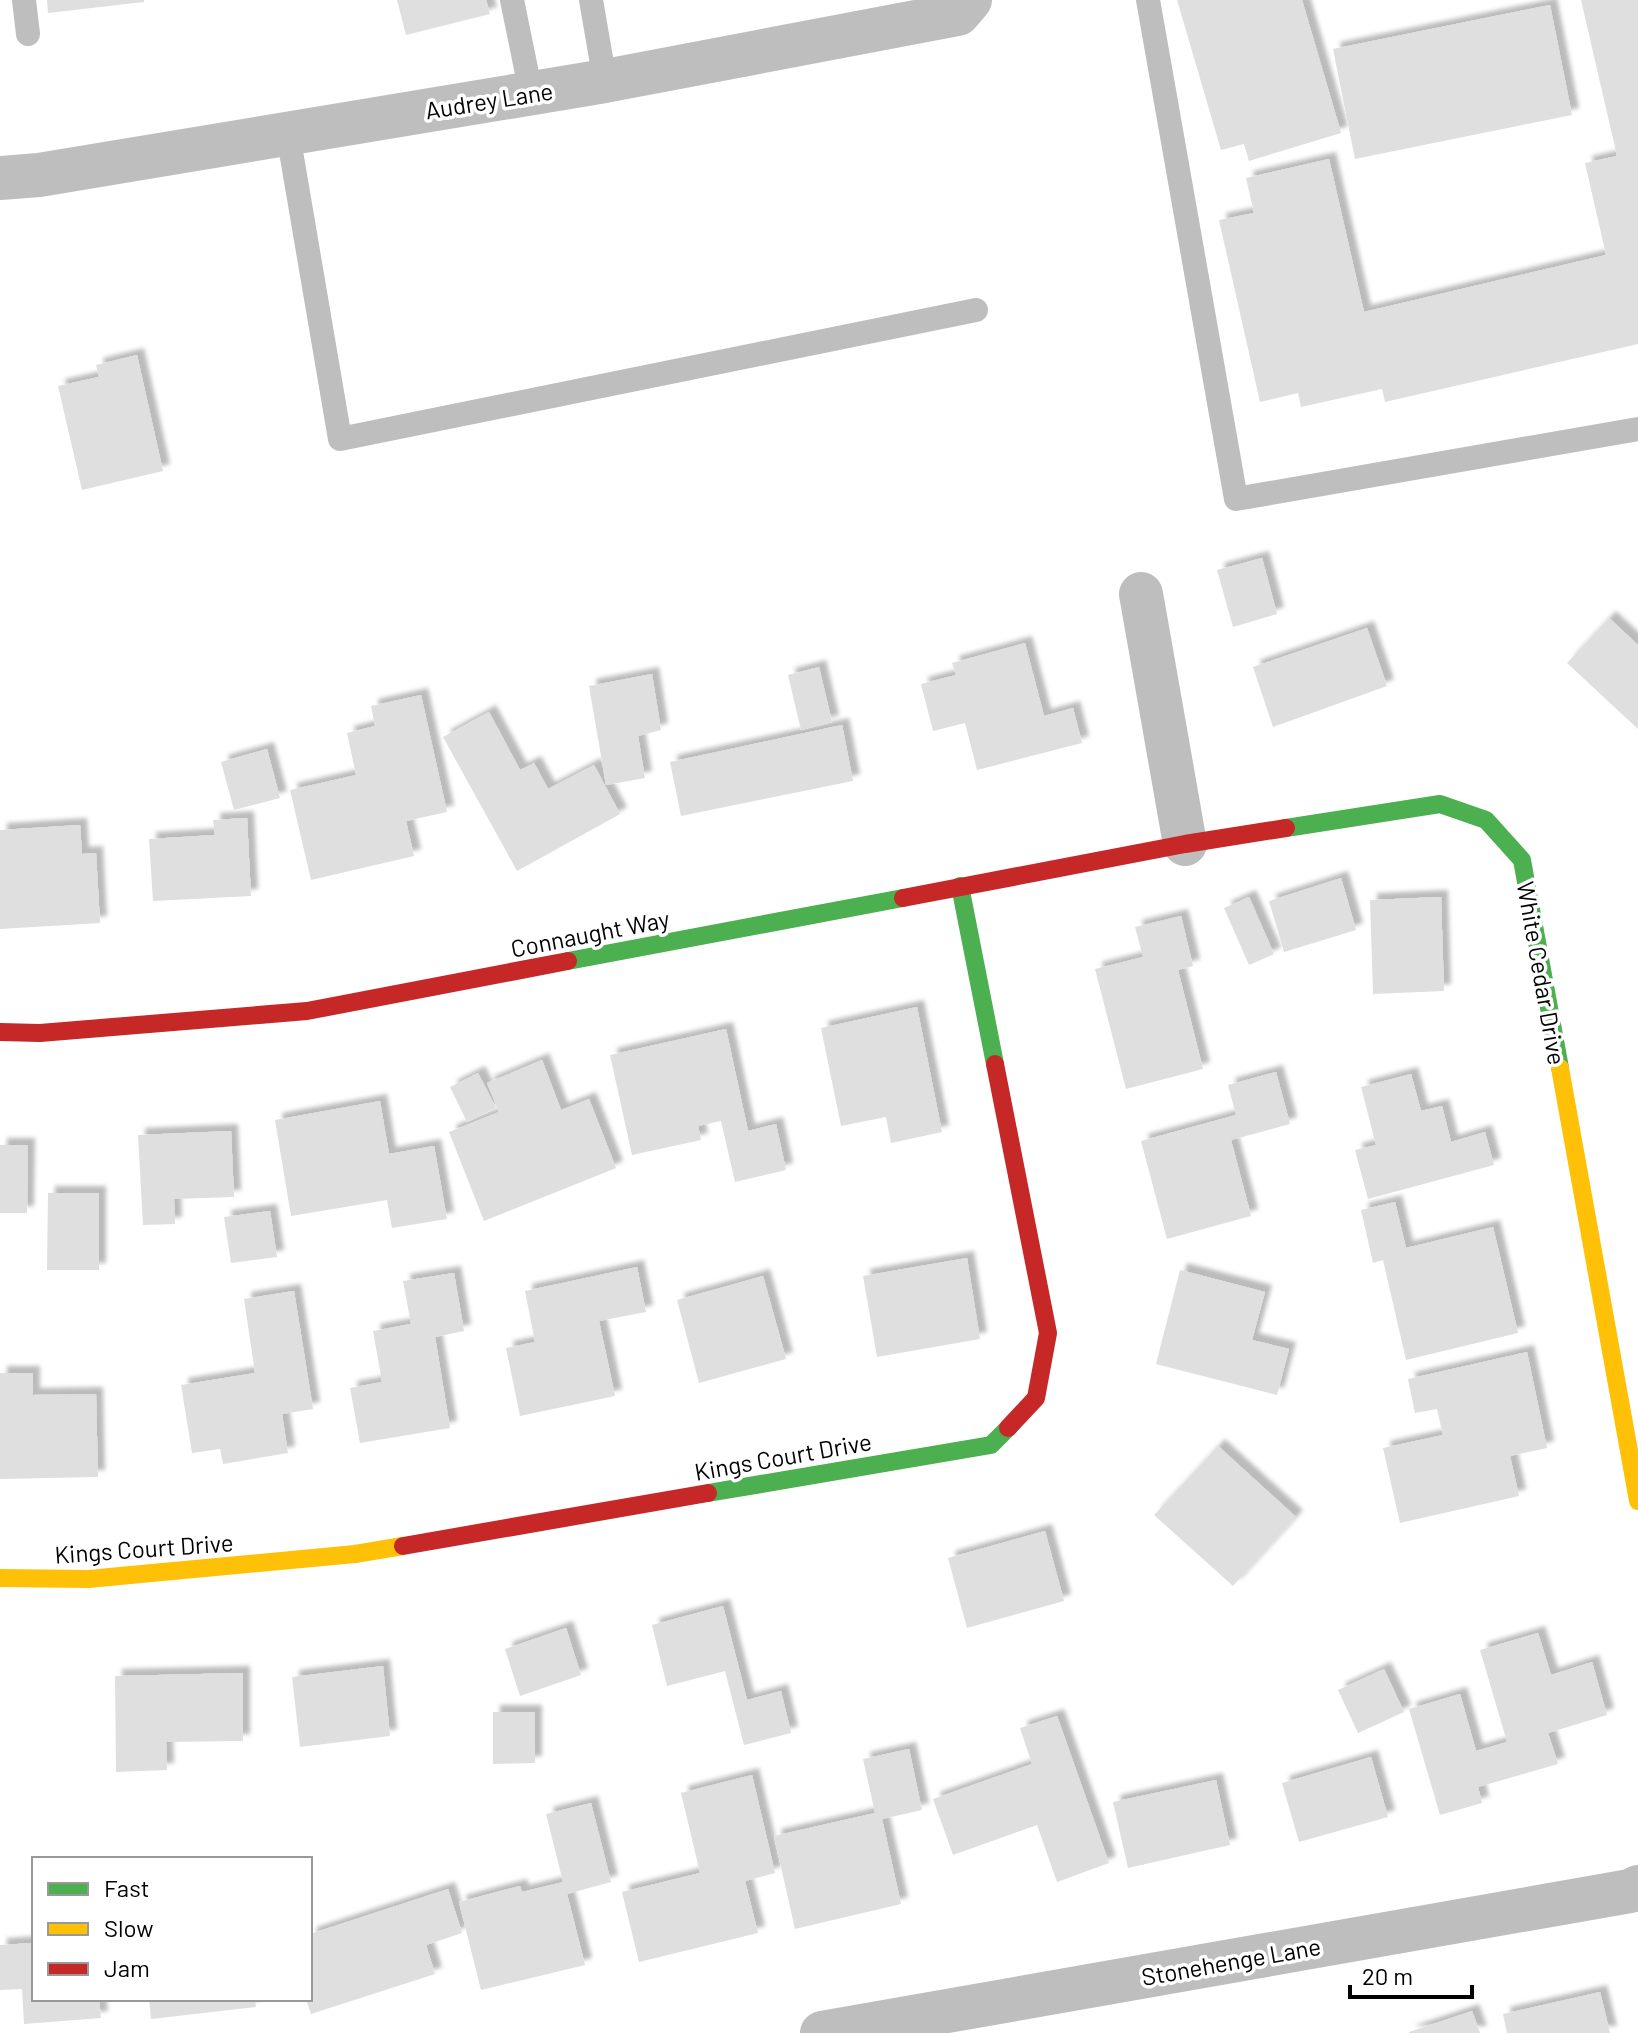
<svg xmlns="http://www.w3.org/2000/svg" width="1638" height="2033" viewBox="0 0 1638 2033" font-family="Barlow,sans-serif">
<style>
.building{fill:#dfdfdf;filter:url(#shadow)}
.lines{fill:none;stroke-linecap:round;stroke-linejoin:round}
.lane{stroke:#bebebe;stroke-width:24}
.street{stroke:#bebebe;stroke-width:44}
.fast{stroke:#4caf50;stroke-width:18}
.slow{stroke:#ffc107;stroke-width:18}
.jam{stroke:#c62828;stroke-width:18}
.labels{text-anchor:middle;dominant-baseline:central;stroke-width:7;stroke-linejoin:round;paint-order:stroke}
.street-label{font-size:24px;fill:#000;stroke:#fff}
</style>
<defs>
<filter id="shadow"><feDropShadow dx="7" dy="-7" stdDeviation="2" flood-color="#0004"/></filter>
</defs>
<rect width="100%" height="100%" fill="#fff"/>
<g class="building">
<polygon points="47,0 144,0 144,2 48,13"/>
<polygon points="397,0 486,0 490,14 406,35"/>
<polygon points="1177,0 1302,0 1341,133 1249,161 1244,144 1221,150"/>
<polygon points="1581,0 1638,0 1638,344 1385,402 1382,389 1301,407 1298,393 1260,402 1219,220 1254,213 1246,178 1329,159 1364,312 1606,255 1585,163 1617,156"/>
<polygon points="1550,5 1572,115 1355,159 1333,49"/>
<polygon points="137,355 163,471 82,490 58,386 99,377 96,365"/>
<polygon points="1262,558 1277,614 1233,627 1217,570"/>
<polygon points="1609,618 1638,645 1638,729 1567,663"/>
<polygon points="1367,628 1387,686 1273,727 1253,667"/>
<polygon points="1025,643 1044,716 1073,708 1082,743 977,770 965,723 933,731 921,684 956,675 952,663"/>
<polygon points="819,667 832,722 801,730 788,675"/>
<polygon points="652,674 661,730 638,736 645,778 606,785 589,686"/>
<polygon points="421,695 447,812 406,821 414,856 311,880 290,790 356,775 347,733 375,726 371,706"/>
<polygon points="489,712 520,770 534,763 548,789 594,765 620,814 517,871 443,737"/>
<polygon points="842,725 853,781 681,816 670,762"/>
<polygon points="267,749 280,798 234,810 221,762"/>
<polygon points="247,818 251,896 153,901 149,839 215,835 213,820"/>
<polygon points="80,825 82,854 96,853 100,923 0,929 0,830"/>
<polygon points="1341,878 1356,930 1284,952 1269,901"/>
<polygon points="1249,897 1274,954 1249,965 1224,908"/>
<polygon points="1441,897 1444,991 1373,994 1370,900"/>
<polygon points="1181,916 1193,966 1178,970 1203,1069 1126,1089 1095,969 1143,957 1135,927"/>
<polygon points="917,1007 942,1132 891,1143 886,1117 841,1126 821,1028"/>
<polygon points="726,1029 748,1131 776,1124 786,1170 735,1182 721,1121 698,1126 701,1140 632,1155 610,1055"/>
<polygon points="542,1060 561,1110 589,1099 616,1168 484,1221 449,1132 499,1112 487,1083"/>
<polygon points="1276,1072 1290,1124 1231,1140 1251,1216 1167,1239 1141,1141 1236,1115 1228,1085"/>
<polygon points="478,1073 496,1108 467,1122 450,1087"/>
<polygon points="1411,1074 1421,1111 1442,1106 1451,1142 1485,1132 1494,1165 1368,1199 1355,1150 1376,1145 1361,1087"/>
<polygon points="380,1101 389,1154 434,1146 447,1219 392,1228 387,1200 291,1216 275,1120"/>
<polygon points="231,1131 234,1197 174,1199 175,1224 143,1225 138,1135"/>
<polygon points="0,1145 28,1145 27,1213 0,1213"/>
<polygon points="48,1193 99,1193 99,1270 47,1270"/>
<polygon points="1395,1202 1406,1248 1493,1227 1518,1333 1406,1360 1383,1260 1373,1263 1361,1210"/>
<polygon points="270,1211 277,1257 231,1263 224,1217"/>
<polygon points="967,1258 980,1339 877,1357 863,1276"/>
<polygon points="637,1267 646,1312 599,1321 615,1396 520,1416 506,1348 535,1342 525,1291"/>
<polygon points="1180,1270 1265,1292 1252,1340 1289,1349 1277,1395 1156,1364"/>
<polygon points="454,1273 464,1331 435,1337 450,1428 360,1443 350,1388 382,1382 373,1331 411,1324 403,1281"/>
<polygon points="763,1276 786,1359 699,1383 677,1300"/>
<polygon points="294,1291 313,1409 282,1414 288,1453 223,1464 220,1449 192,1453 181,1385 255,1373 244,1299"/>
<polygon points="1527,1352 1547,1448 1510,1456 1519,1496 1400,1523 1383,1448 1443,1435 1437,1409 1415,1413 1408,1379"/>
<polygon points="0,1373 33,1373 33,1395 96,1394 98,1477 0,1479"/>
<polygon points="1218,1446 1296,1517 1233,1586 1154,1515"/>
<polygon points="1045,1531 1064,1601 967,1628 948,1558"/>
<polygon points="723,1606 747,1700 781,1691 791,1733 744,1745 725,1671 667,1686 652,1625"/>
<polygon points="566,1628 581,1675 520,1696 505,1649"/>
<polygon points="1538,1633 1551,1675 1592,1662 1607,1715 1548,1733 1558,1764 1478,1787 1482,1803 1440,1815 1409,1709 1460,1694 1476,1751 1507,1742 1480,1650"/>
<polygon points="383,1666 390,1736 300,1747 292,1677"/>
<polygon points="1384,1669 1404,1712 1358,1733 1338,1690"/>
<polygon points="243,1673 243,1741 166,1742 167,1770 116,1772 115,1676"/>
<polygon points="493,1712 535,1712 535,1763 493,1764"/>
<polygon points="1057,1716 1109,1863 1057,1882 1037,1825 953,1855 933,1799 1032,1764 1020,1728"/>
<polygon points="909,1749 922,1810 882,1819 901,1904 795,1929 774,1836 875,1813 863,1759"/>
<polygon points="1371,1757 1388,1817 1299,1842 1282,1783"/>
<polygon points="752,1775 775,1873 745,1881 758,1933 639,1962 622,1892 700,1873 681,1793"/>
<polygon points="1216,1780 1230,1845 1128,1868 1113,1802"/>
<polygon points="591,1803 611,1882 567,1894 585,1965 481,1990 459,1902 520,1886 522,1892 563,1882 546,1814"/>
<polygon points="448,1889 462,1933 426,1945 435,1974 311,2014 306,1999 310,1999 310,1934"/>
<polygon points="34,1943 34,1999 99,1999 101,2018 24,2024 22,1989 0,1990 0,1945"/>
<polygon points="1600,1992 1610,2033 1507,2033 1503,2014"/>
<polygon points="149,1999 255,1999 256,2007 151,2019"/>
<polygon points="1472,2011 1480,2033 1409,2033 1409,2032"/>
</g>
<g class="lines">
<g class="lane">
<polyline points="24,0 28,34"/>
<polyline points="512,0 531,93"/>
<polyline points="591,0 605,81"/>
<polyline points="1148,0 1236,499 1638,429"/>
<polyline points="288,134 340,439 976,310"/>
</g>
<g class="street">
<polyline points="0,178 39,175 605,81 958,14 970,0"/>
<polyline points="1141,594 1185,844"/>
<polyline points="822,2033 1630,1891 1638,1887"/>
</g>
<g class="fast">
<polyline points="1286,828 1440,804 1486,820 1522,860 1560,1068"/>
<polyline points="960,886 995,1064"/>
<polyline points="568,961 903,898"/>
<polyline points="708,1493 991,1445 1008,1428"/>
</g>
<g class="slow">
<polyline points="1560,1068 1638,1501"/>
<polyline points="0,1578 88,1579 355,1554 403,1546"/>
</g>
<g class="jam">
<polyline points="903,898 1185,844 1286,828"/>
<polyline points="0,1032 40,1033 307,1011 568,961"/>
<polyline points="995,1064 1048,1333 1036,1398 1008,1428"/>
<polyline points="403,1546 708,1493"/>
</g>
</g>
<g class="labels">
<g class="street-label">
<text transform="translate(489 100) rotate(-9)">Audrey Lane</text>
<text transform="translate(590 933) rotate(-11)">Connaught Way</text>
<text transform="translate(1542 973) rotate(80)">White Cedar Drive</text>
<text transform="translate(783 1456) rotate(-10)">Kings Court Drive</text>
<text transform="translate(144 1548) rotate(-4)">Kings Court Drive</text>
<text transform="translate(1231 1961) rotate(-10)">Stonehenge Lane</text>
</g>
</g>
<rect x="32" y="1857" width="280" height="144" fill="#ffffff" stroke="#999999" stroke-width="2"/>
<rect x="48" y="1883" width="40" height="12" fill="#4caf50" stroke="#999999" stroke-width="2"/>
<text x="104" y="1897" font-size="24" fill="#000000">Fast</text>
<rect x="48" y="1923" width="40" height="12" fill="#ffc107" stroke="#999999" stroke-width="2"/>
<text x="104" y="1937" font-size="24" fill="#000000">Slow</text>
<rect x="48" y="1963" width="40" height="12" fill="#c62828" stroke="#999999" stroke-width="2"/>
<text x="104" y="1977" font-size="24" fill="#000000">Jam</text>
<path d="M1350 1985v12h122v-12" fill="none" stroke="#000000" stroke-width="4"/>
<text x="1362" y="1985" font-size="24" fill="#000000" stroke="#ffffff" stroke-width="6" paint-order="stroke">20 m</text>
</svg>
